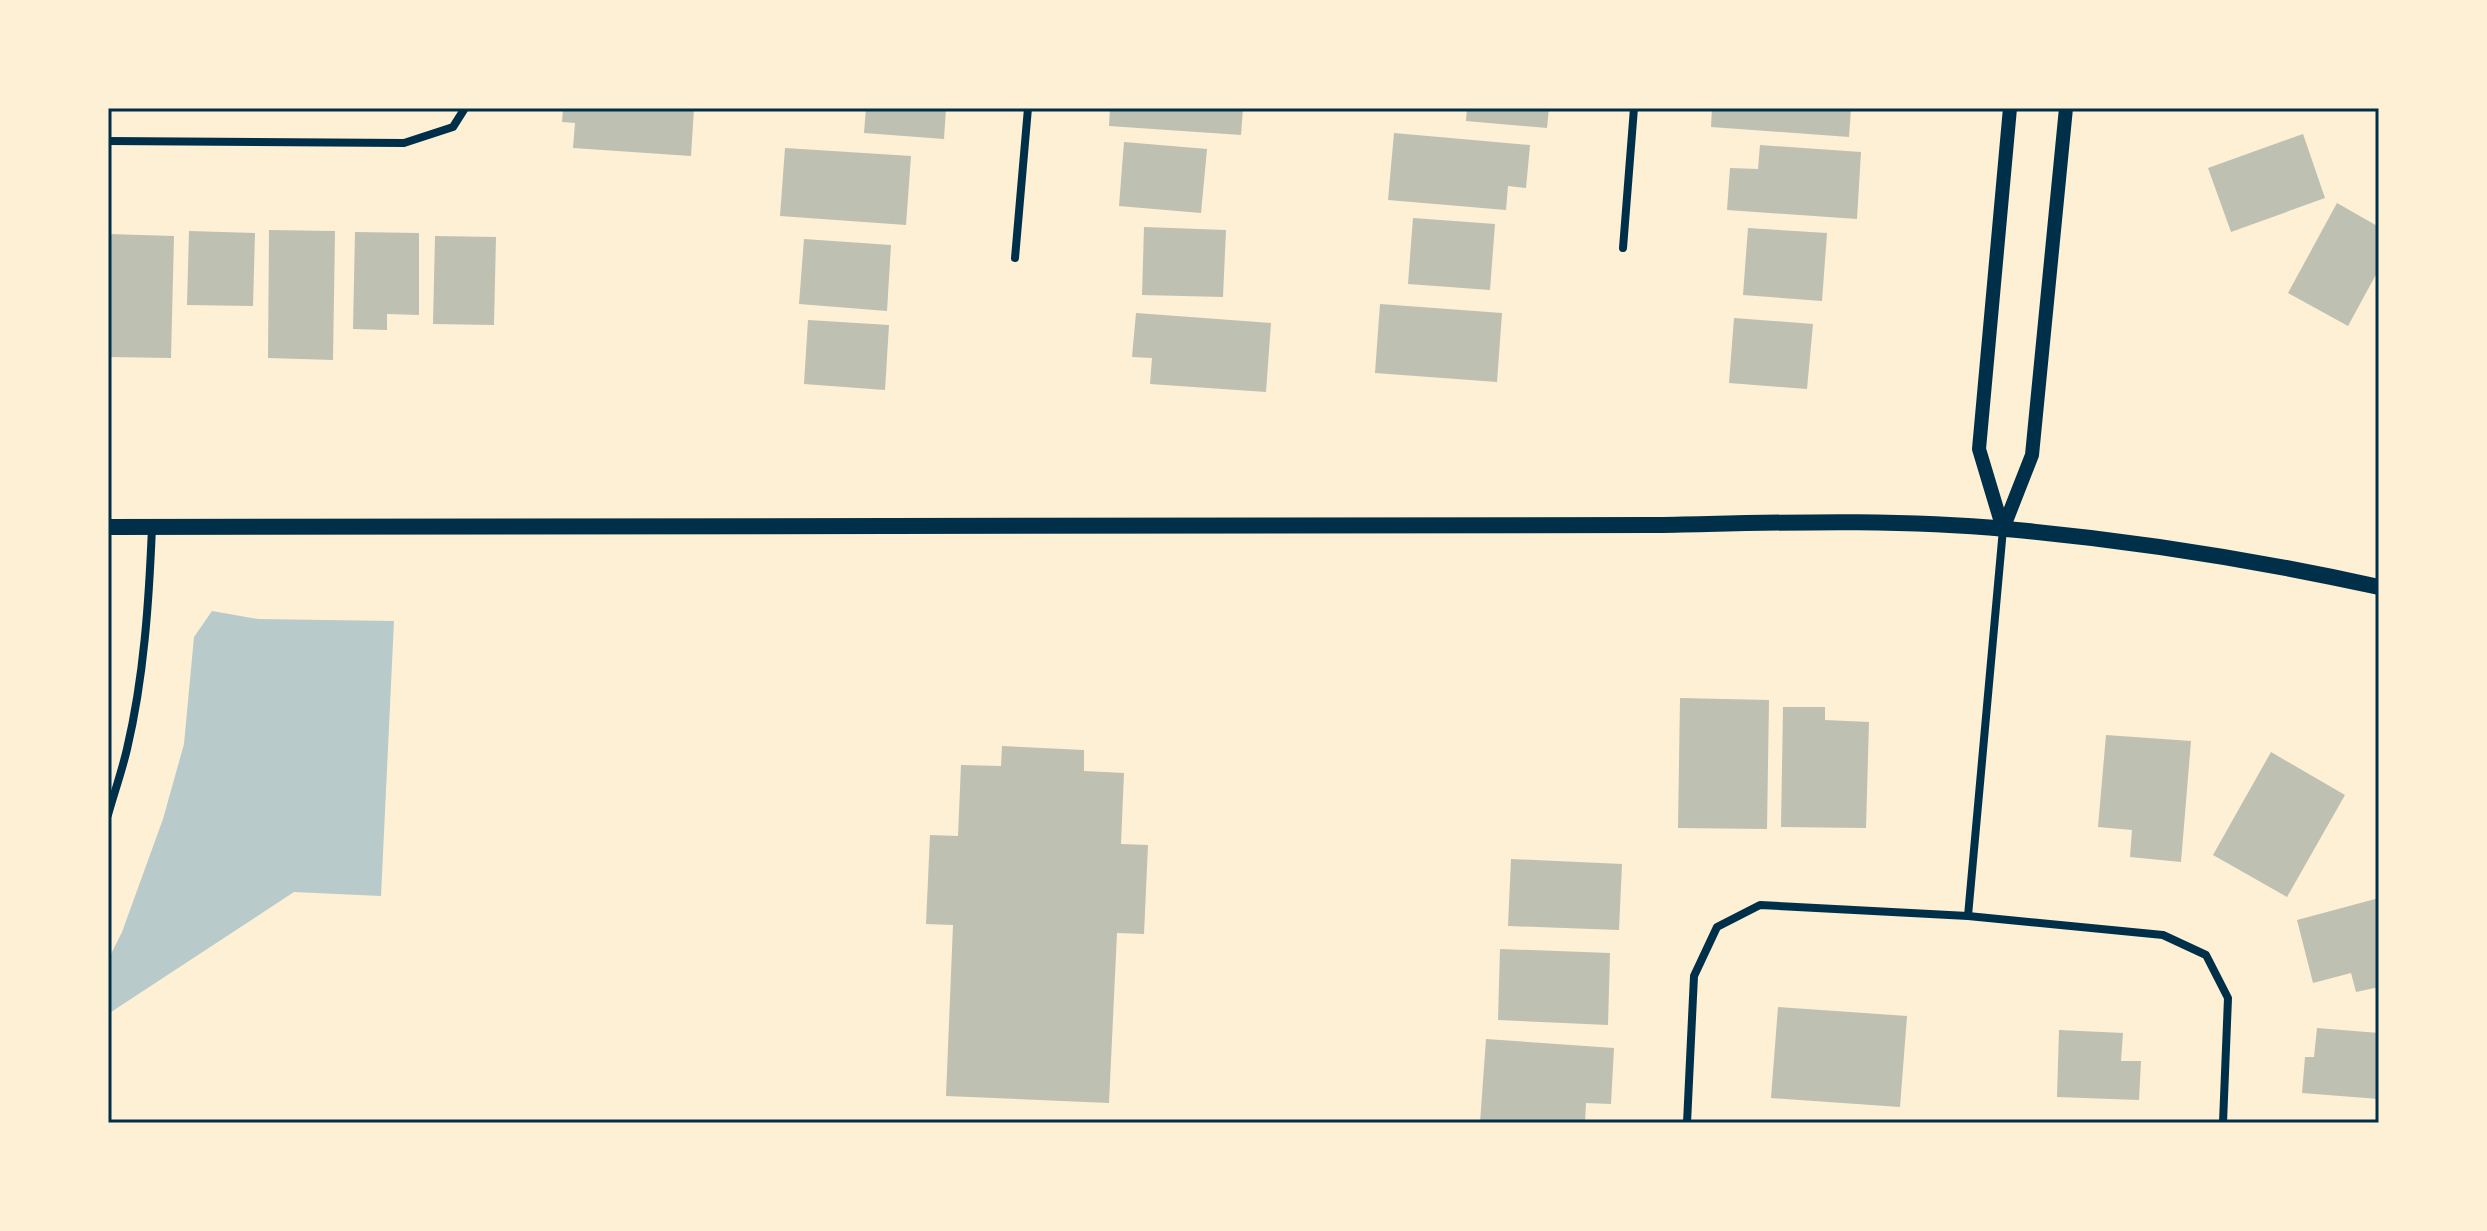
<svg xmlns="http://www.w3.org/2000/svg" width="2487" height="1231" viewBox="0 0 2487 1231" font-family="Ubuntu,sans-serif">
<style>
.green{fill:#b9caca}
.building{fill:#bec0b2}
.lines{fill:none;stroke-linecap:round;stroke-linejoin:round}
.minor{stroke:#003049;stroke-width:8}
.tertiary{stroke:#003049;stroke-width:14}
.secondary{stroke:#003049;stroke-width:16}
.neatline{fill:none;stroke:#003049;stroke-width:3}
</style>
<rect width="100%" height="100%" fill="#fdf0d5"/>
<polygon class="green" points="212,611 258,619 394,621 381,896 294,892 108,1014 108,960 122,932 163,819 184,744 194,637"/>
<g class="building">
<polygon points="563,108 694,108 691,156 573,148 575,123 562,122"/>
<polygon points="866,108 946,108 944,139 864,133"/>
<polygon points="1110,108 1243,108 1241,135 1109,126"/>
<polygon points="1467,108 1549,108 1547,128 1466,121"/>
<polygon points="1712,108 1851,108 1849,137 1711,127"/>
<polygon points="1394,133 1530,145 1526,188 1508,186 1506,210 1388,200"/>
<polygon points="2303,134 2325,198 2231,232 2208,168"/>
<polygon points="1124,142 1207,149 1201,213 1119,206"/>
<polygon points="1760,145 1861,152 1857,219 1727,210 1730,168 1758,169"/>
<polygon points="785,148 911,156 906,225 780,216"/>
<polygon points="2337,203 2379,227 2379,269 2348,326 2288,293"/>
<polygon points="1413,218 1495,224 1490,290 1408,284"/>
<polygon points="1144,227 1226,230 1223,297 1142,295"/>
<polygon points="1748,228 1827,233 1822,301 1743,295"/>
<polygon points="269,230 335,231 333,360 268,358"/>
<polygon points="189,231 255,233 253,306 187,305"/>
<polygon points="355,232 419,233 419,315 387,314 387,330 353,329"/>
<polygon points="108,234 174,236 171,358 108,357"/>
<polygon points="435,236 496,237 494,325 433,324"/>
<polygon points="804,239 891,245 887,311 799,304"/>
<polygon points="1380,304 1502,313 1497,382 1375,373"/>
<polygon points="1136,313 1271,323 1266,392 1150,384 1152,358 1132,357"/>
<polygon points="1734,318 1813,324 1807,389 1729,383"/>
<polygon points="808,320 889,325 885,390 804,384"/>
<polygon points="1680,698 1769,700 1767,829 1678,828"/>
<polygon points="1783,707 1825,707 1825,720 1869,722 1866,828 1781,827"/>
<polygon points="2106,735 2191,741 2181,862 2130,857 2132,830 2098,827"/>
<polygon points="1002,746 1084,750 1084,771 1124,773 1121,844 1148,845 1144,934 1117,933 1109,1103 946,1096 953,925 926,924 930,835 958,836 961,765 1001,766"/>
<polygon points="2271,752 2345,795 2287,897 2213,855"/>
<polygon points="1511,859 1622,864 1619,930 1508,926"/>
<polygon points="2379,898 2379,987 2356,992 2351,973 2313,983 2297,920"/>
<polygon points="1500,949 1610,953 1608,1025 1498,1020"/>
<polygon points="1778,1007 1907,1016 1900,1107 1771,1098"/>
<polygon points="2317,1028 2379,1033 2379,1099 2302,1093 2305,1057 2314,1057"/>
<polygon points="2059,1030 2123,1033 2121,1061 2141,1061 2139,1100 2057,1097"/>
<polygon points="1486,1039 1614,1048 1611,1104 1586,1103 1585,1123 1480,1123"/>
</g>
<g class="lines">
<g class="minor">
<polyline points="108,141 404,143 453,127 465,108"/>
<polyline points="1623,248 1634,108"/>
<polyline points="1015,258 1028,108"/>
<path d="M108,815C114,793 122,771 127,749C144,677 149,601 152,527"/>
<polyline points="1968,916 2003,529"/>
<polyline points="1687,1123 1694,976 1717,927 1760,905 1968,916 2163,935 2206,955 2228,998 2223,1123"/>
</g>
<g class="tertiary">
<polyline points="2003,529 2032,455 2066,108"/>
<polyline points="2003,529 1979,449 2010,108"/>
</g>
<path class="secondary" d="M108,527L1652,525C1770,523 1888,518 2006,529C2131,540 2256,560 2379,587"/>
</g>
<rect width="2487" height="1231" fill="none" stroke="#fdf0d5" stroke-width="220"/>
<rect x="110" y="110" width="2267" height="1011" class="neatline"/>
</svg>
